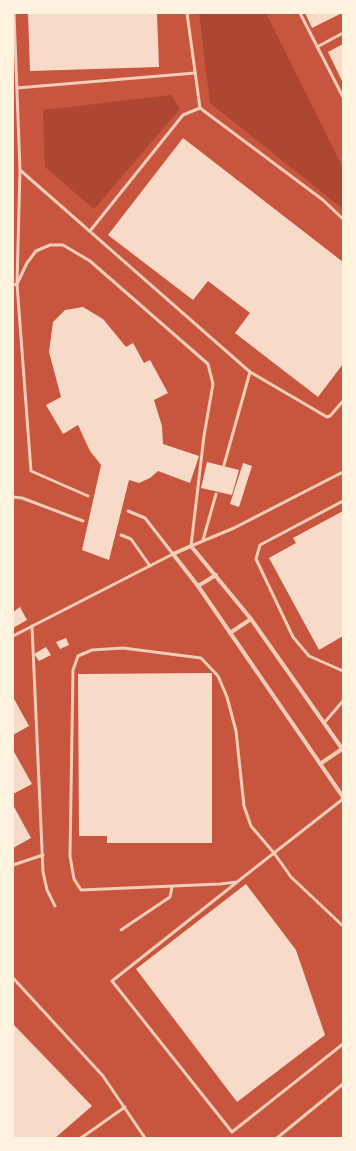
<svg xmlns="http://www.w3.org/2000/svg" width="356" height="1151" viewBox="0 0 356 1151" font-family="'Exo 2',sans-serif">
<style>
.green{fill:#ae4732}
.building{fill:#f7dbc8}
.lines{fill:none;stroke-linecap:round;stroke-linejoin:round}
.service{stroke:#f1ccb7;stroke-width:3}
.minor{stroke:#f1ccb7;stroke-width:4}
</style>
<rect width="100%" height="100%" fill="#c8553d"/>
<g class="green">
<polygon points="199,13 266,13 343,168 343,209 210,103"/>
<polygon points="171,95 180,109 94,209 45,167 43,110"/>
</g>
<g class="building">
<polygon points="28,13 157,13 159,67 30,71"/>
<polygon points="305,13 342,13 312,28"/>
<polygon points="343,44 343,83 328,52"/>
<polygon points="183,138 343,262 343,364 318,397 235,333 250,313 208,281 193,300 108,235"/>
<polygon points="83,307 103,319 126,347 133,343 144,363 150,360 168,393 154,400 162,426 163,444 199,456 190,483 158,471 150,478 139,483 129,480 109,560 82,550 101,465 90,451 78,425 63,434 46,405 61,397 49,352 53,322 65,310"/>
<polygon points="207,462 239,470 232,495 201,488"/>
<polygon points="243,463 252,466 239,507 230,504"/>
<polygon points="343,511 343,636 319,650 269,558 296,543 293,538"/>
<polygon points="20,607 27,620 13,628 13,612"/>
<polygon points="66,638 69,645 60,649 56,642"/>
<polygon points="46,647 51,655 39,661 34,654"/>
<polygon points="212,673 212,843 107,843 107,836 79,836 78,674"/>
<polygon points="13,697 29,726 13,735"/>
<polygon points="13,750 32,784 13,794"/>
<polygon points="13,805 31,838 13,848"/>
<polygon points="246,884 296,950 325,1035 237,1102 136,969"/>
<polygon points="13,1024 92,1106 55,1138 13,1138"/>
</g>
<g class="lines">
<g class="service">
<polyline points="187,13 200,108"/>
<polyline points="300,13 343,97"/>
<polyline points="317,47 343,33"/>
<polyline points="17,88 195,73"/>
<polyline points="20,170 250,372"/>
<polyline points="90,231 183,115 200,108 323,200 343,219"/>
<polyline points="13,285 17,284 20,170 14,13"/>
<polyline points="224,465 250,372 327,417 330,416 343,401"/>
<polyline points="88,496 31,471 17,284 27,263 36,251 50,245 63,245 90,261 208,364 213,384 204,436 191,546"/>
<polyline points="13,497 22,498 83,521"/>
<polyline points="343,501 260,545 256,559 293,637 309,656 343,671"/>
<polyline points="121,535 131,539 150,566"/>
<polyline points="203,540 216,494"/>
<polyline points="191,546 234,528 343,472"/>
<polyline points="32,626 43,872 47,890 55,906"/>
<polyline points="13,636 173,554 145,518 128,511"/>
<polyline points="324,723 343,701"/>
<polyline points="343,799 334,806 237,882 220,884 81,890 74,879 70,856 73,670 78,656 92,650 123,648 201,658 218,676 227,697 236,731 244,806 251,826 274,853 291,877 343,926"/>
<polyline points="13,865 43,855"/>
<polyline points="236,883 112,981 232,1132 343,1044"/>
<polyline points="121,930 170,897 172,887"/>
<polyline points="13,978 103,1076 145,1138"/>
<polyline points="81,1138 125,1107"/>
<polyline points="277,1138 343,1084"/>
</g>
<g class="minor">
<polyline points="198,586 216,575"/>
<polyline points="230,633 251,619"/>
<polyline points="343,750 251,619 191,546 173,554 198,586 343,797"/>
<polyline points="320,764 342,749"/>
</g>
</g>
<rect width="356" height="1151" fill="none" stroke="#fff3e0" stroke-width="28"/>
</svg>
